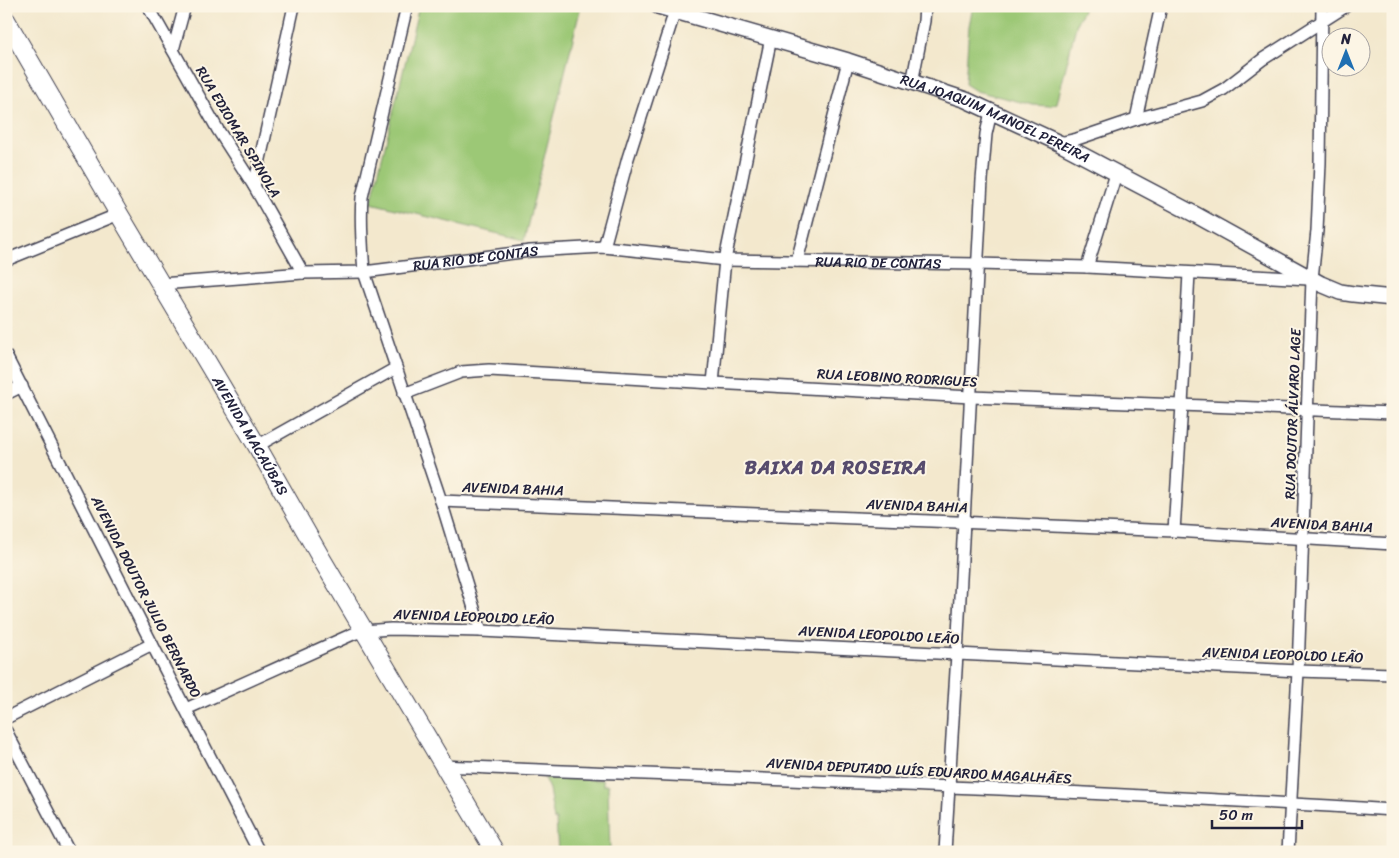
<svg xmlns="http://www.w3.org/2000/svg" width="1399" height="858" viewBox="0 0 1399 858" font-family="Sriracha,sans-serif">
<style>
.green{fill:#9cc876;stroke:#5f7558}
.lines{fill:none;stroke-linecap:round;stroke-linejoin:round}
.street-casing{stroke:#414051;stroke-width:14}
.secondary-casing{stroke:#414051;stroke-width:18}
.primary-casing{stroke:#414051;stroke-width:20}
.street{stroke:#fff;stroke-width:11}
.secondary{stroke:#fff;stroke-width:15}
.primary{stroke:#fff;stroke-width:18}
.labels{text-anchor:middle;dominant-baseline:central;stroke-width:4;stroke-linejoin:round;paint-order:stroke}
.street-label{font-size:14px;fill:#22223b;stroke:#fcf5e5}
.district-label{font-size:19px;font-weight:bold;letter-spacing:1px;fill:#564b6d;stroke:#fcf5e5}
</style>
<rect width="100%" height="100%" fill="#fcf5e5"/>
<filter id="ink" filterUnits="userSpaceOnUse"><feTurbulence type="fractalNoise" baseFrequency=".02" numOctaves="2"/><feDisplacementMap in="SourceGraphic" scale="10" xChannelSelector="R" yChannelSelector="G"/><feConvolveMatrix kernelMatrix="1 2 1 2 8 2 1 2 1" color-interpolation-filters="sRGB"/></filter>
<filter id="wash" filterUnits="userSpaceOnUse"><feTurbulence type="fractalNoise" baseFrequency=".0096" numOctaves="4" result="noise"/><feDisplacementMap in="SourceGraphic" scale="20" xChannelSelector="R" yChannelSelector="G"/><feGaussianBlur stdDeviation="1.12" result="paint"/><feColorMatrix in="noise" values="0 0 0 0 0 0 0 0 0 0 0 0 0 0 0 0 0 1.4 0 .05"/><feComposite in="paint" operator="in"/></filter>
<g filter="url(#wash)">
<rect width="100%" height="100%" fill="#f3e8cd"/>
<g class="green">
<polygon points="419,6 581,6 524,240 371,203"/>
<polygon points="973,6 1085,6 1077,22 1057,103 1049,106 1033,105 976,91 965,84 969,26"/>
<polygon points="544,778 603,780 603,785 608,785 610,852 558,852 556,820 554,820 549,789"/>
</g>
</g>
<g filter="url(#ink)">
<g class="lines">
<g class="street-casing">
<g id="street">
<polyline points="148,6 218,130 254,186 303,273"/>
<path d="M407,6L362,197C360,222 362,247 364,272L441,501L481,631"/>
<polyline points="173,50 185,6"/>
<polyline points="912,83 924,21 925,6"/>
<polyline points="1136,119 1161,6"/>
<polyline points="1059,143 1077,139 1136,119 1202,101 1224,89 1263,59 1346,6"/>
<polyline points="254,186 294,6"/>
<polyline points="604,247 628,158 675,11"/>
<polyline points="6,260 119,214"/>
<polyline points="797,261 848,61"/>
<polyline points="1087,267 1116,174"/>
<path id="s1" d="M161,284L303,273L364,272L530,251L604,247L725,260L977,264L1087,267L1308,279"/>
<polyline points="6,356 152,644 259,852"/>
<polyline points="713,383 725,260 771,38"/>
<polyline points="6,394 22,386"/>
<polyline points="404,394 461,372 489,370 713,383 971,397 1393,413"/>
<polyline points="257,446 396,368"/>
<polyline points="441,501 1174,531 1393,544"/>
<polyline points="1174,531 1182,405 1189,273"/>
<polyline points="186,709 353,634 363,631 391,629 481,631 957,654 1298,671 1393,674"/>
<polyline points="6,718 152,644"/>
<polyline points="6,731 69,852"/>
<path d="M443,766C759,779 1076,790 1393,810"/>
<polyline points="945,852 957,654 982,180 986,134 991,112"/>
<polyline points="1288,852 1298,671 1312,279 1317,231 1320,163 1322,6"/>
</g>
</g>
<g class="secondary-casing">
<g id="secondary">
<path id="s2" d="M658,6L848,61L966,100L1059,143L1196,215L1321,284L1340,292L1353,294L1393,298"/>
</g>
</g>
<g class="primary-casing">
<g id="primary">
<path id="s3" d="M6,20L119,214L257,446L321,558L495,852"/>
</g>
</g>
<use href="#street" class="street"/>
<use href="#secondary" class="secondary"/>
<use href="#primary" class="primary"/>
</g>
</g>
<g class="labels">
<g class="street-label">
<text stroke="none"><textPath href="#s2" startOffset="356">RUA JOAQUIM MANOEL PEREIRA</textPath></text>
<text transform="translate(238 132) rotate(59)">RUA EDIOMAR SPINOLA</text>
<text stroke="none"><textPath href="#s1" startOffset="316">RUA RIO DE CONTAS</textPath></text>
<text stroke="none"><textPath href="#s1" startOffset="720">RUA RIO DE CONTAS</textPath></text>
<text transform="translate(897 378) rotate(3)">RUA LEOBINO RODRIGUES</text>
<text transform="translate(1293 414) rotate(-88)">RUA DOUTOR ÁLVARO LAGE</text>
<text stroke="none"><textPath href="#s3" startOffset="482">AVENIDA MACAÚBAS</textPath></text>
<text transform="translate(513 489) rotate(2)">AVENIDA BAHIA</text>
<text transform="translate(917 506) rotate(2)">AVENIDA BAHIA</text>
<text transform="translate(1322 525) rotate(3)">AVENIDA BAHIA</text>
<text transform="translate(146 597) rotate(63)">AVENIDA DOUTOR JULIO BERNARDO</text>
<text transform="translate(474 617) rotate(2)">AVENIDA LEOPOLDO LEÃO</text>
<text transform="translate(879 635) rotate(3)">AVENIDA LEOPOLDO LEÃO</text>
<text transform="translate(1283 655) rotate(2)">AVENIDA LEOPOLDO LEÃO</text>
<text transform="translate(919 771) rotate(3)">AVENIDA DEPUTADO LUÍS EDUARDO MAGALHÃES</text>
</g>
<g class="district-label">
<text x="836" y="467">BAIXA DA ROSEIRA</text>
</g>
</g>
<rect width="1399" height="858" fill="none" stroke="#fcf5e5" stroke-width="25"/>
<g transform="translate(1346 52)"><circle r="24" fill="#fcf5e5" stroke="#a5a1a1"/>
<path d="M0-4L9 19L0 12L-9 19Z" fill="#1f6fb2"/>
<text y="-8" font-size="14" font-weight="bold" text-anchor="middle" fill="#22223b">N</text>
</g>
<path d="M1212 820v8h90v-8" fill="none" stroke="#22223b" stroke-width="2.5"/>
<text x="1219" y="820" font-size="15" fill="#22223b" stroke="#fcf5e5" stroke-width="4" paint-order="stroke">50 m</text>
</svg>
